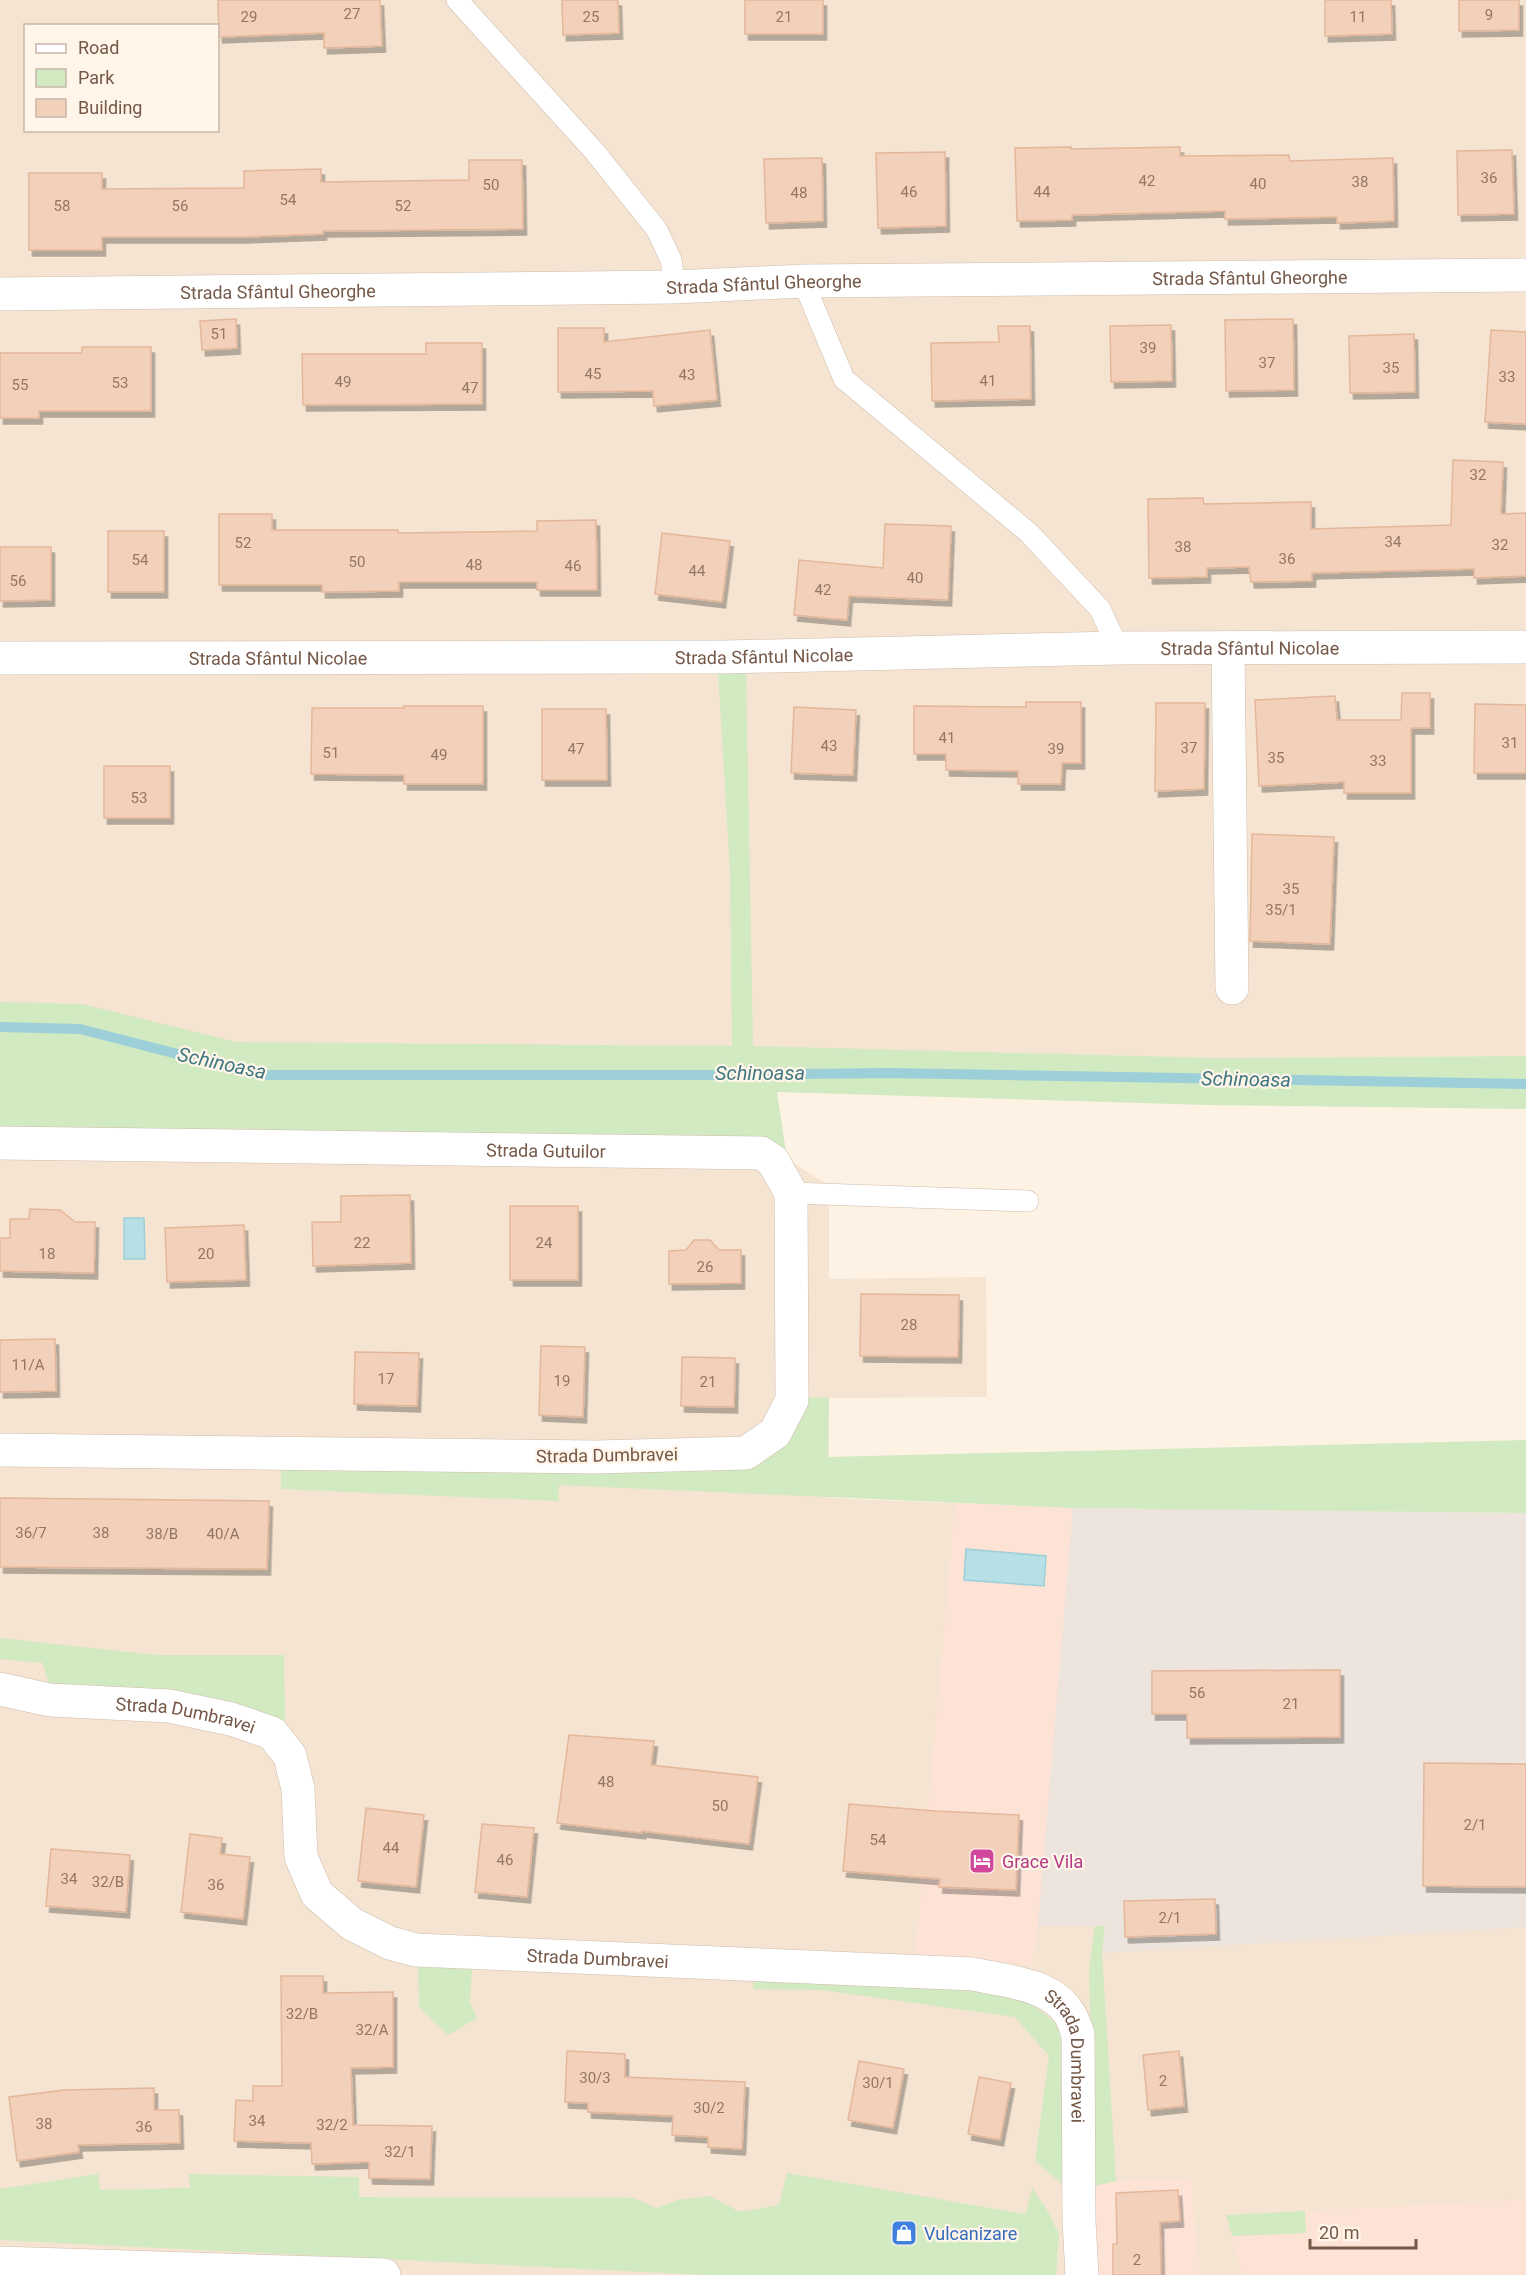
<svg xmlns="http://www.w3.org/2000/svg" width="1526" height="2275" viewBox="0 0 1526 2275" font-family="Roboto,sans-serif">
<style>
.residential{fill:#f4e4d1;fill-rule:evenodd}
.commercial{fill:#fde2d6}
.industrial{fill:#ece4dd}
.green{fill:#d1eac1}
.water{fill:#b7dfe6;stroke:#9dcfd8;stroke-width:1.5}
.lines{fill:none;stroke-linecap:round;stroke-linejoin:round}
.stream{stroke:#9dcfd8;stroke-width:10}
.building{fill:#f2d0ba;stroke:#e5b79a;stroke-width:1.5;filter:url(#shadow)}
.service-casing{stroke:#d0bcac;stroke-width:22}
.minor-casing{stroke:#d0bcac;stroke-width:34}
.tertiary-casing{stroke:#d0bcac;stroke-width:34}
.service{stroke:#fff;stroke-width:21}
.minor{stroke:#fff;stroke-width:33}
.tertiary{stroke:#fff;stroke-width:33}
.labels{text-anchor:middle;dominant-baseline:central;stroke-width:4.5;stroke-linejoin:round;paint-order:stroke}
.number-label{font-size:15px;fill:#947664}
.street-label{font-size:18px;fill:#755848;stroke:#fff6e9}
.hotel-label{font-size:18px;fill:#b23c85;stroke:#fff6e9;text-anchor:start}
.shop-label{font-size:18px;fill:#366cbe;stroke:#fff6e9;text-anchor:start}
.water-label{font-size:20px;font-style:italic;fill:#3f7782;stroke:#fff6e9}
</style>
<defs>
<filter id="shadow"><feDropShadow dx="3.5" dy="6" stdDeviation="0" flood-color="#0004"/></filter>
</defs>
<rect width="100%" height="100%" fill="#fdf2e3"/>
<path class="residential" d="M0,0H1526V1056L1215,1058L753,1047L787,1159L825,1183L829,1209V1279L986,1277L987,1397L829,1398V1498L1073,1508L1526,1513V2275H0ZM26,26H218V130H26Z"/>
<g class="commercial">
<polygon points="955,1503 1073,1508 1038,1926 1032,1965 915,1954"/>
<polygon points="1193,2178 1194,2217 1200,2275 1096,2275 1094,2186 1116,2181"/>
<polygon points="1526,2199 1526,2275 1242,2275 1226,2215"/>
</g>
<polygon class="industrial" points="1073,1508 1526,1513 1526,1927 1102,1953 1105,1926 1038,1926"/>
<g class="green">
<polygon points="746,670 753,1046 1215,1058 1526,1056 1526,1109 1207,1105 777,1092 787,1159 0,1127 0,1002 82,1004 236,1042 732,1046 730,871 718,671"/>
<polygon points="809,1397 829,1398 828,1457 1526,1440 1526,1513 1073,1508 559,1485 558,1501 281,1489 281,1465 787,1438"/>
<polygon points="0,1638 156,1655 284,1655 285,1724 50,1689 43,1663 0,1659"/>
<polygon points="1095,1926 1105,1926 1102,1953 1116,2181 1094,2186 1089,1968"/>
<polygon points="418,1966 472,1969 470,2003 477,2018 448,2035 419,2007"/>
<polygon points="754,1976 1018,1993 1056,2023 1066,2055 1067,2188 1035,2161 1049,2056 1015,2017 821,1990 753,1989"/>
<polygon points="787,2173 1026,2214 1032,2188 1047,2210 1059,2234 1056,2275 707,2275 0,2240 0,2189 98,2174 100,2190 190,2188 189,2174 359,2177 359,2197 634,2198 656,2208 678,2200 709,2196 740,2212 779,2205"/>
<polygon points="1305,2211 1306,2233 1232,2236 1226,2215"/>
</g>
<g class="water">
<polygon points="124,1218 144,1218 145,1259 124,1259"/>
<polygon points="966,1549 1046,1556 1044,1586 964,1580"/>
</g>
<g class="lines">
<polyline class="stream" points="0,1027 80,1029 259,1075 715,1075 888,1073 1526,1084"/>
</g>
<g class="building">
<polygon points="218,0 380,0 382,46 324,48 324,33 219,37"/>
<polygon points="562,0 618,0 619,33 563,35"/>
<rect x="745" y="0" width="78" height="34"/>
<polygon points="1325,0 1391,0 1392,34 1325,36"/>
<polygon points="1459,0 1519,0 1519,30 1459,31"/>
<polygon points="1071,147 1071,149 1180,147 1180,156 1289,155 1290,161 1393,158 1394,221 1337,223 1337,217 1225,219 1225,211 1072,215 1072,220 1017,221 1015,148"/>
<polygon points="1512,150 1514,214 1458,215 1457,151"/>
<polygon points="945,152 946,226 878,228 876,153"/>
<polygon points="822,158 823,221 766,223 764,159"/>
<polygon points="469,160 522,160 523,229 323,231 323,234 244,237 102,237 102,250 29,250 29,173 102,173 102,189 244,188 244,171 321,169 321,182 469,180"/>
<polygon points="236,319 237,348 202,350 200,321"/>
<polygon points="1293,319 1294,390 1226,391 1225,320"/>
<polygon points="1171,325 1172,381 1111,382 1110,326"/>
<polygon points="998,326 1030,326 1031,399 932,401 931,343 999,342"/>
<polygon points="558,328 604,328 604,342 710,330 717,400 654,406 653,391 558,392"/>
<polygon points="1491,330 1526,332 1526,424 1485,422"/>
<polygon points="1414,334 1415,392 1350,393 1349,336"/>
<polygon points="426,343 482,343 482,404 303,405 302,354 426,354"/>
<polygon points="82,347 151,347 151,411 39,411 39,418 0,418 0,353 82,353"/>
<polygon points="1453,460 1503,462 1501,514 1526,513 1526,576 1474,578 1474,569 1312,573 1312,581 1251,582 1249,567 1207,568 1207,577 1149,578 1148,499 1203,498 1204,504 1311,502 1311,529 1451,525"/>
<polygon points="219,514 272,514 272,530 398,530 398,533 537,531 537,521 596,520 597,590 537,590 537,582 399,582 399,591 322,592 322,585 219,585"/>
<polygon points="885,524 951,526 948,600 849,596 847,620 794,615 799,560 883,568"/>
<rect x="108" y="531" width="56" height="61"/>
<polygon points="662,533 730,541 722,602 655,594"/>
<polygon points="0,547 51,547 51,600 0,601"/>
<polygon points="1402,693 1430,693 1430,728 1411,728 1411,793 1344,793 1344,782 1259,786 1255,700 1335,696 1337,720 1401,720"/>
<polygon points="1026,702 1081,702 1081,763 1062,763 1061,784 1018,784 1018,771 946,770 946,754 914,754 914,706 1026,707"/>
<polygon points="1156,703 1205,703 1204,789 1155,791"/>
<polygon points="1475,704 1526,705 1526,773 1474,773"/>
<polygon points="404,706 483,706 483,784 404,784 404,775 311,774 312,708 404,708"/>
<polygon points="794,707 856,710 853,775 791,773"/>
<polygon points="542,709 606,709 607,780 542,780"/>
<rect x="104" y="766" width="66" height="52"/>
<polygon points="1252,834 1334,837 1330,944 1250,941"/>
<polygon points="410,1195 411,1263 313,1266 312,1222 341,1222 341,1196"/>
<rect x="510" y="1206" width="68" height="74"/>
<polygon points="30,1209 60,1210 75,1222 95,1222 94,1273 0,1271 0,1238 10,1238 10,1219 29,1219"/>
<polygon points="244,1225 246,1280 167,1282 165,1228"/>
<polygon points="694,1240 710,1240 719,1250 741,1250 741,1283 669,1284 669,1251 686,1250"/>
<polygon points="861,1294 959,1295 958,1357 860,1356"/>
<polygon points="55,1339 56,1391 0,1392 0,1340"/>
<polygon points="541,1346 585,1347 583,1417 539,1415"/>
<polygon points="355,1352 419,1353 417,1406 354,1404"/>
<polygon points="682,1357 735,1358 734,1407 681,1406"/>
<polygon points="0,1498 269,1501 267,1569 0,1567"/>
<polygon points="1340,1670 1340,1737 1187,1738 1187,1714 1152,1714 1152,1671"/>
<polygon points="569,1735 654,1741 651,1765 758,1777 749,1844 642,1831 642,1833 557,1823"/>
<polygon points="1424,1763 1526,1764 1526,1887 1423,1886"/>
<polygon points="849,1804 935,1811 1019,1815 1016,1890 939,1887 940,1879 843,1871"/>
<polygon points="366,1808 424,1815 416,1887 358,1881"/>
<polygon points="482,1824 534,1828 527,1897 475,1892"/>
<polygon points="190,1834 222,1838 220,1854 250,1857 243,1919 181,1912"/>
<polygon points="51,1849 130,1855 126,1912 46,1906"/>
<polygon points="1215,1899 1216,1934 1125,1937 1124,1901"/>
<polygon points="281,1976 323,1976 323,1993 393,1992 393,2067 351,2068 353,2125 432,2126 430,2179 369,2178 369,2162 312,2164 311,2143 234,2141 236,2100 253,2101 253,2086 282,2086"/>
<polygon points="567,2051 625,2054 625,2077 745,2082 742,2149 708,2147 708,2137 672,2135 673,2116 588,2112 588,2103 565,2102"/>
<polygon points="1179,2051 1184,2106 1148,2110 1143,2055"/>
<polygon points="859,2061 904,2069 893,2128 848,2120"/>
<polygon points="979,2077 1011,2083 1000,2140 968,2134"/>
<polygon points="154,2088 154,2110 179,2110 180,2143 78,2145 79,2152 17,2161 9,2097 64,2090"/>
<polygon points="1178,2190 1180,2221 1160,2222 1161,2275 1113,2275 1113,2244 1117,2244 1116,2193"/>
</g>
<g class="lines">
<g class="service-casing">
<g id="service">
<polyline points="457,0 595,152 657,230 671,260 675,287"/>
<polyline points="803,281 844,379 1029,533 1100,609 1118,648"/>
<polyline points="791,1193 1028,1201"/>
</g>
</g>
<g class="minor-casing">
<g id="minor">
<path id="s1" d="M0,294L675,287L803,281L1526,275"/>
<polyline points="1228,648 1232,988"/>
<path id="s2" d="M0,658L725,657L1118,648L1526,647"/>
<path id="s3" d="M0,1143L761,1153L773,1161L791,1193L792,1400L775,1433L746,1453L597,1457L0,1450"/>
<path id="s4" d="M0,1689L50,1700L169,1706L231,1719L272,1733L290,1756L298,1789L301,1857L317,1894L352,1924L390,1943L416,1950L973,1974C1003,1981 1049,1983 1068,2012C1073,2018 1075,2027 1078,2034L1079,2221L1082,2275"/>
</g>
</g>
<g class="tertiary-casing">
<polyline id="tertiary" points="0,2263 384,2275"/>
</g>
<use href="#service" class="service"/>
<use href="#minor" class="minor"/>
<use href="#tertiary" class="tertiary"/>
</g>
<defs>
<g id="hotel-square" transform="scale(1.35)"><rect x="-9" y="-9" width="18" height="18" rx="4" fill="#d1479c" stroke="#fff6e9"/><path d="M-6-4.5h1.5V1H6V5H4.5V3h-9V5H-6ZM-4 0a1.8 1.8 0 1 1 3.6 0ZM.5 0V-2.5h3Q6-2.5 6 0Z" fill="#fff"/></g>
<g id="shop-square" transform="scale(1.35)"><rect x="-9" y="-9" width="18" height="18" rx="4" fill="#3f7fe0" stroke="#fff6e9"/><path d="M-5-2.5h2.3a2.7 3.5 0 0 1 5.4 0H5L5.5 6h-11ZM-1.5-2.5h3a1.5 2.3 0 0 0-3 0Z" fill="#fff"/></g>
</defs>
<g fill-rule="evenodd">
<use href="#hotel-square" x="982" y="1861"/>
<use href="#shop-square" x="904" y="2233"/>
</g>
<g class="labels">
<g class="number-label">
<text x="352" y="14">27</text>
<text x="1489" y="15">9</text>
<text x="249" y="17">29</text>
<text x="591" y="17">25</text>
<text x="784" y="17">21</text>
<text x="1358" y="17">11</text>
<text x="1489" y="178">36</text>
<text x="1147" y="181">42</text>
<text x="1360" y="182">38</text>
<text x="1258" y="184">40</text>
<text x="491" y="185">50</text>
<text x="909" y="192">46</text>
<text x="1042" y="192">44</text>
<text x="799" y="193">48</text>
<text x="288" y="200">54</text>
<text x="62" y="206">58</text>
<text x="180" y="206">56</text>
<text x="403" y="206">52</text>
<text x="219" y="334">51</text>
<text x="1148" y="348">39</text>
<text x="1267" y="363">37</text>
<text x="1391" y="368">35</text>
<text x="593" y="374">45</text>
<text x="687" y="375">43</text>
<text x="1507" y="377">33</text>
<text x="988" y="381">41</text>
<text x="343" y="382">49</text>
<text x="120" y="383">53</text>
<text x="20" y="385">55</text>
<text x="470" y="388">47</text>
<text x="1478" y="475">32</text>
<text x="1393" y="542">34</text>
<text x="243" y="543">52</text>
<text x="1500" y="545">32</text>
<text x="1183" y="547">38</text>
<text x="1287" y="559">36</text>
<text x="140" y="560">54</text>
<text x="357" y="562">50</text>
<text x="474" y="565">48</text>
<text x="573" y="566">46</text>
<text x="697" y="571">44</text>
<text x="915" y="578">40</text>
<text x="18" y="581">56</text>
<text x="823" y="590">42</text>
<text x="947" y="738">41</text>
<text x="1510" y="743">31</text>
<text x="829" y="746">43</text>
<text x="1189" y="748">37</text>
<text x="576" y="749">47</text>
<text x="1056" y="749">39</text>
<text x="331" y="753">51</text>
<text x="439" y="755">49</text>
<text x="1276" y="758">35</text>
<text x="1378" y="761">33</text>
<text x="139" y="798">53</text>
<text x="1291" y="889">35</text>
<text x="1281" y="910">35/1</text>
<text x="362" y="1243">22</text>
<text x="544" y="1243">24</text>
<text x="47" y="1254">18</text>
<text x="206" y="1254">20</text>
<text x="705" y="1267">26</text>
<text x="909" y="1325">28</text>
<text x="28" y="1365">11/A</text>
<text x="386" y="1379">17</text>
<text x="562" y="1381">19</text>
<text x="708" y="1382">21</text>
<text x="31" y="1533">36/7</text>
<text x="101" y="1533">38</text>
<text x="162" y="1534">38/B</text>
<text x="223" y="1534">40/A</text>
<text x="1197" y="1693">56</text>
<text x="1291" y="1704">21</text>
<text x="606" y="1782">48</text>
<text x="720" y="1806">50</text>
<text x="1475" y="1825">2/1</text>
<text x="878" y="1840">54</text>
<text x="391" y="1848">44</text>
<text x="505" y="1860">46</text>
<text x="69" y="1879">34</text>
<text x="108" y="1882">32/B</text>
<text x="216" y="1885">36</text>
<text x="1170" y="1918">2/1</text>
<text x="302" y="2014">32/B</text>
<text x="372" y="2030">32/A</text>
<text x="595" y="2078">30/3</text>
<text x="1163" y="2081">2</text>
<text x="878" y="2083">30/1</text>
<text x="709" y="2108">30/2</text>
<text x="257" y="2121">34</text>
<text x="44" y="2124">38</text>
<text x="332" y="2125">32/2</text>
<text x="144" y="2127">36</text>
<text x="400" y="2152">32/1</text>
<text x="1137" y="2260">2</text>
</g>
<g class="street-label">
<text stroke="none"><textPath href="#s1" startOffset="1250">Strada Sfântul Gheorghe</textPath></text>
<text stroke="none"><textPath href="#s1" startOffset="764">Strada Sfântul Gheorghe</textPath></text>
<text stroke="none"><textPath href="#s1" startOffset="278">Strada Sfântul Gheorghe</textPath></text>
<text stroke="none"><textPath href="#s2" startOffset="1250">Strada Sfântul Nicolae</textPath></text>
<text stroke="none"><textPath href="#s2" startOffset="764">Strada Sfântul Nicolae</textPath></text>
<text stroke="none"><textPath href="#s2" startOffset="278">Strada Sfântul Nicolae</textPath></text>
<text stroke="none"><textPath href="#s3" startOffset="546">Strada Gutuilor</textPath></text>
<text transform="translate(607 1455) rotate(-1)">Strada Dumbravei</text>
<text stroke="none"><textPath href="#s4" startOffset="188">Strada Dumbravei</textPath></text>
<text stroke="none"><textPath href="#s4" startOffset="746">Strada Dumbravei</textPath></text>
<text stroke="none"><textPath href="#s4" startOffset="1269">Strada Dumbravei</textPath></text>
</g>
<g class="hotel-label">
<text x="1002" y="1861">Grace Vila</text>
</g>
<g class="shop-label">
<text x="924" y="2233">Vulcanizare</text>
</g>
<g class="water-label">
<text transform="translate(222 1063) rotate(12)">Schinoasa</text>
<text x="760" y="1073">Schinoasa</text>
<text transform="translate(1246 1079) rotate(1)">Schinoasa</text>
</g>
</g>
<rect x="24" y="24" width="195" height="108" fill="#fff6e9" stroke="#c8b7a9" stroke-width="1.5"/>
<rect x="36" y="44" width="30" height="9" fill="#ffffff" stroke="#c8b7a9" stroke-width="1.5"/>
<text x="78" y="54" font-size="18" fill="#755848">Road</text>
<rect x="36" y="69" width="30" height="18" fill="#d1eac1" stroke="#c8b7a9" stroke-width="1.5"/>
<text x="78" y="84" font-size="18" fill="#755848">Park</text>
<rect x="36" y="99" width="30" height="18" fill="#f2d0ba" stroke="#c8b7a9" stroke-width="1.5"/>
<text x="78" y="114" font-size="18" fill="#755848">Building</text>
<path d="M1310 2239v9h106v-9" fill="none" stroke="#755848" stroke-width="3"/>
<text x="1319" y="2239" font-size="18" fill="#755848" stroke="#fff6e9" stroke-width="4.5" paint-order="stroke">20 m</text>
</svg>
